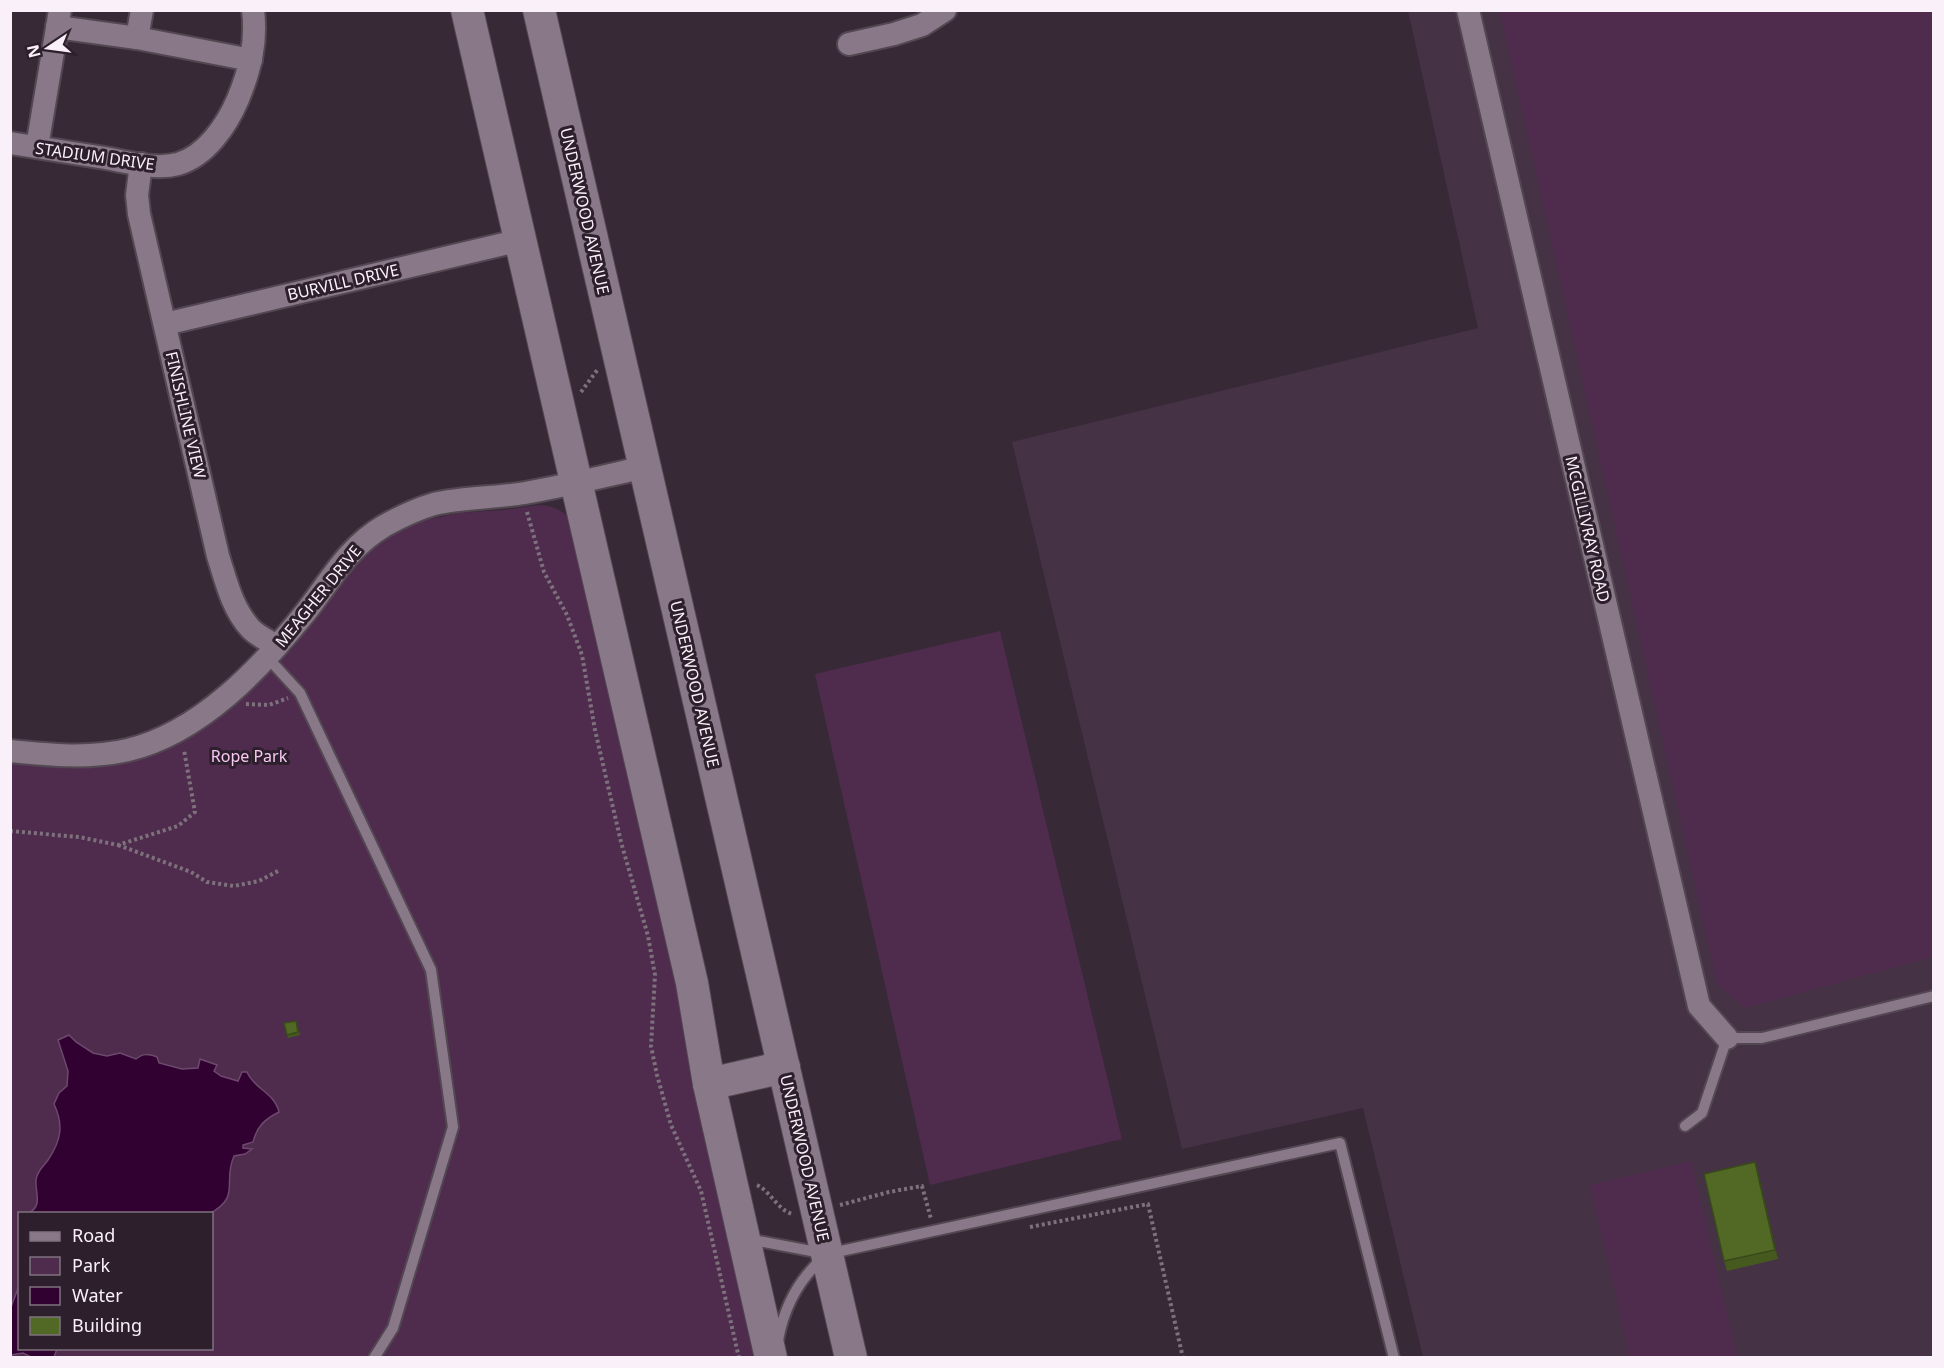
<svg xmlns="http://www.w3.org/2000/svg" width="1944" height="1368" viewBox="0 0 1944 1368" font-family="'Noto Sans',sans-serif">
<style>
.built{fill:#453244}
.green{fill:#4f2c4e;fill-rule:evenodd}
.water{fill:#310131;stroke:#6d496d;stroke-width:1.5}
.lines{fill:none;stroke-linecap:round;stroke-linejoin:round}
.service-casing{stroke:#534752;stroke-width:14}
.minor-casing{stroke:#534752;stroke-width:26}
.secondary-casing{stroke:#534752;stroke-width:34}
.path{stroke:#7d717c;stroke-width:4;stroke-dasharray:3 3;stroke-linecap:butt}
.service{stroke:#897988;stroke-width:10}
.minor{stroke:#897988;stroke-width:22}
.secondary{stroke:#897988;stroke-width:32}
.wall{fill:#465a20}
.shaded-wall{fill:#394a1a}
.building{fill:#516925;stroke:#394a1a;stroke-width:1.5}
.labels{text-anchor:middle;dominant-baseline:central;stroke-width:6;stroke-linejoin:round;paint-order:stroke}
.street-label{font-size:16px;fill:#faf0f9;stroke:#2d1f2c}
.park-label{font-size:16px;fill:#f7c8f4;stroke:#2d1f2c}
</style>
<rect width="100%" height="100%" fill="#372936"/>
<polygon class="built" points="1408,11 1933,11 1933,1357 1423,1357 1363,1108 1182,1149 1012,442 1478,328"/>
<g class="green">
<polygon points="1500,11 1933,11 1933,957 1745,1008 1717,984"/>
<path d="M538,505C551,505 559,509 569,517L667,930L759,1357H11L10,757L102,763L231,707L294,647L349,568L379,541L416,522L459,513L504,510ZM20,1214H212V1348H20Z"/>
<polygon points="1000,631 1122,1139 930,1185 815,674"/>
<polygon points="1691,1161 1737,1357 1630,1357 1590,1185"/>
</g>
<g class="water">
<path d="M69,1035L76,1042L93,1053L107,1056L120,1053L136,1059C143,1053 148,1054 157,1057L159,1063L182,1069L198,1068L200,1059L217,1065L214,1071L221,1076L238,1081L242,1072H247C254,1089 274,1092 279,1112C265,1119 257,1126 253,1142L243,1145V1148L252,1149L245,1154L234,1156C222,1183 242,1196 209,1214L29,1213C43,1205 35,1193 36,1180C37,1171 43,1167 48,1160C61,1141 64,1125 54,1104L59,1093L67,1086L68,1071L58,1040Z"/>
<polygon points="19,1286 20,1348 57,1349 54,1357 31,1357 23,1353 11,1355 11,1307"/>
</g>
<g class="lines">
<g class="service-casing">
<g id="service">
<polyline points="267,657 300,693 431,970 453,1127 393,1328 374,1358"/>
<polyline points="1685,1126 1702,1113 1727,1038 1762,1038 1934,996"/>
<polyline points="748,1239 827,1254 1340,1143 1394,1358"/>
<path d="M778,1340C784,1308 798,1280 823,1258"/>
</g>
</g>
<g class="minor-casing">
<g id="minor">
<polyline points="1468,10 1699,1006 1727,1038"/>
<polyline points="57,27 137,38 251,60"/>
<polyline points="137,38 142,10"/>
<polyline points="849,44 894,34 922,25 945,10"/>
<path d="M10,143C42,148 74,153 105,158C128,162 155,170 178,164C206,156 227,125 238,99C250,70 257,42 253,10"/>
<polyline points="37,147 60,10"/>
<path d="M141,164L137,195L139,214L218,556C226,581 232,608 250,628C257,636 269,641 277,646"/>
<polyline points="165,324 521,240"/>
<path d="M10,751C49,755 90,759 128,750C200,733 261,668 305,613C331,580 347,548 384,526C400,517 417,509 434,504C463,497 495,498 525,493C565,486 605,476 645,467"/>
</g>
</g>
<g class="secondary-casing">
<g id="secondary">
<polyline points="467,10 692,983 709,1084 771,1358"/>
<polyline points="539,10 851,1358"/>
<polyline points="709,1084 784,1067"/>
</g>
</g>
<g class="path">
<polyline points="581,392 598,369"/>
<polyline points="527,512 544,572 567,615 582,655 595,730 621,842 648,936 655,975 651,1046 657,1075 671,1125 701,1191 739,1358"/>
<polyline points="246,704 269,705 288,698"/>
<polyline points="10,831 79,837 118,845 178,826 195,812 184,750"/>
<polyline points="118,845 191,872 207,882 234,886 259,881 278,871"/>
<path d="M757,1185C771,1192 777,1209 792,1214"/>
<polyline points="840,1205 889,1192 922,1186 931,1219"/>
<polyline points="1030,1227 1148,1204 1183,1358"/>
</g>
<use href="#service" class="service"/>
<use href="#minor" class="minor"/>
<use href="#secondary" class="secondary"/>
</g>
<g class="wall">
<polygon points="297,1024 300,1035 288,1038 287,1035"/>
<polygon points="1755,1162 1758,1172 1778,1259 1727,1271 1724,1261"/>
</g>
<polygon class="shaded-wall" points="1755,1162 1758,1172 1778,1259 1775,1250"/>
<g class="building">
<polygon points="296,1021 298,1032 287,1035 284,1023"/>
<polygon points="1755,1162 1775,1250 1724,1261 1704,1174"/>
</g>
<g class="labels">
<g class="street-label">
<text transform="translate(95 156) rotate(8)">STADIUM DRIVE</text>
<text transform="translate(585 211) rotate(77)">UNDERWOOD AVENUE</text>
<text transform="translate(343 282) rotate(-13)">BURVILL DRIVE</text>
<text transform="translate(186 415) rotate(77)">FINISHLINE VIEW</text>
<text transform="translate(1588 529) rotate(77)">MCGILLIVRAY ROAD</text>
<text transform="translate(318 596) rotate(-51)">MEAGHER DRIVE</text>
<text transform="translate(695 684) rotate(77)">UNDERWOOD AVENUE</text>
<text transform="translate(805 1158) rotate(77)">UNDERWOOD AVENUE</text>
</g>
<g class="park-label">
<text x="249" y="756">Rope Park</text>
</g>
</g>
<rect width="1944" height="1368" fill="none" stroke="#faf0f9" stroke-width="24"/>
<rect x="18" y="1212" width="195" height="138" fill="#2d1f2c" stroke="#7f737e" stroke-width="1.5"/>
<rect x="30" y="1232" width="30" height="9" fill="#897988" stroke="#7f737e" stroke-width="1.5"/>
<text x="72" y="1242" font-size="18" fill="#faf0f9">Road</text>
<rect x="30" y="1257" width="30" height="18" fill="#4f2c4e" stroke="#7f737e" stroke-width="1.5"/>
<text x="72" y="1272" font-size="18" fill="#faf0f9">Park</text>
<rect x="30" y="1287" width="30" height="18" fill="#310131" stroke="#7f737e" stroke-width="1.5"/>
<text x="72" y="1302" font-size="18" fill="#faf0f9">Water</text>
<rect x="30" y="1317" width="30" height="18" fill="#516925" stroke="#7f737e" stroke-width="1.5"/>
<text x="72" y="1332" font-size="18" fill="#faf0f9">Building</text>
<g transform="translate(48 48) rotate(257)" stroke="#2d1f2c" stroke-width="4.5" paint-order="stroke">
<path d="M0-4.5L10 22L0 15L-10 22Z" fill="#faf0f9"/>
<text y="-9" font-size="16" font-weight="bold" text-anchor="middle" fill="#faf0f9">N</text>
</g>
</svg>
